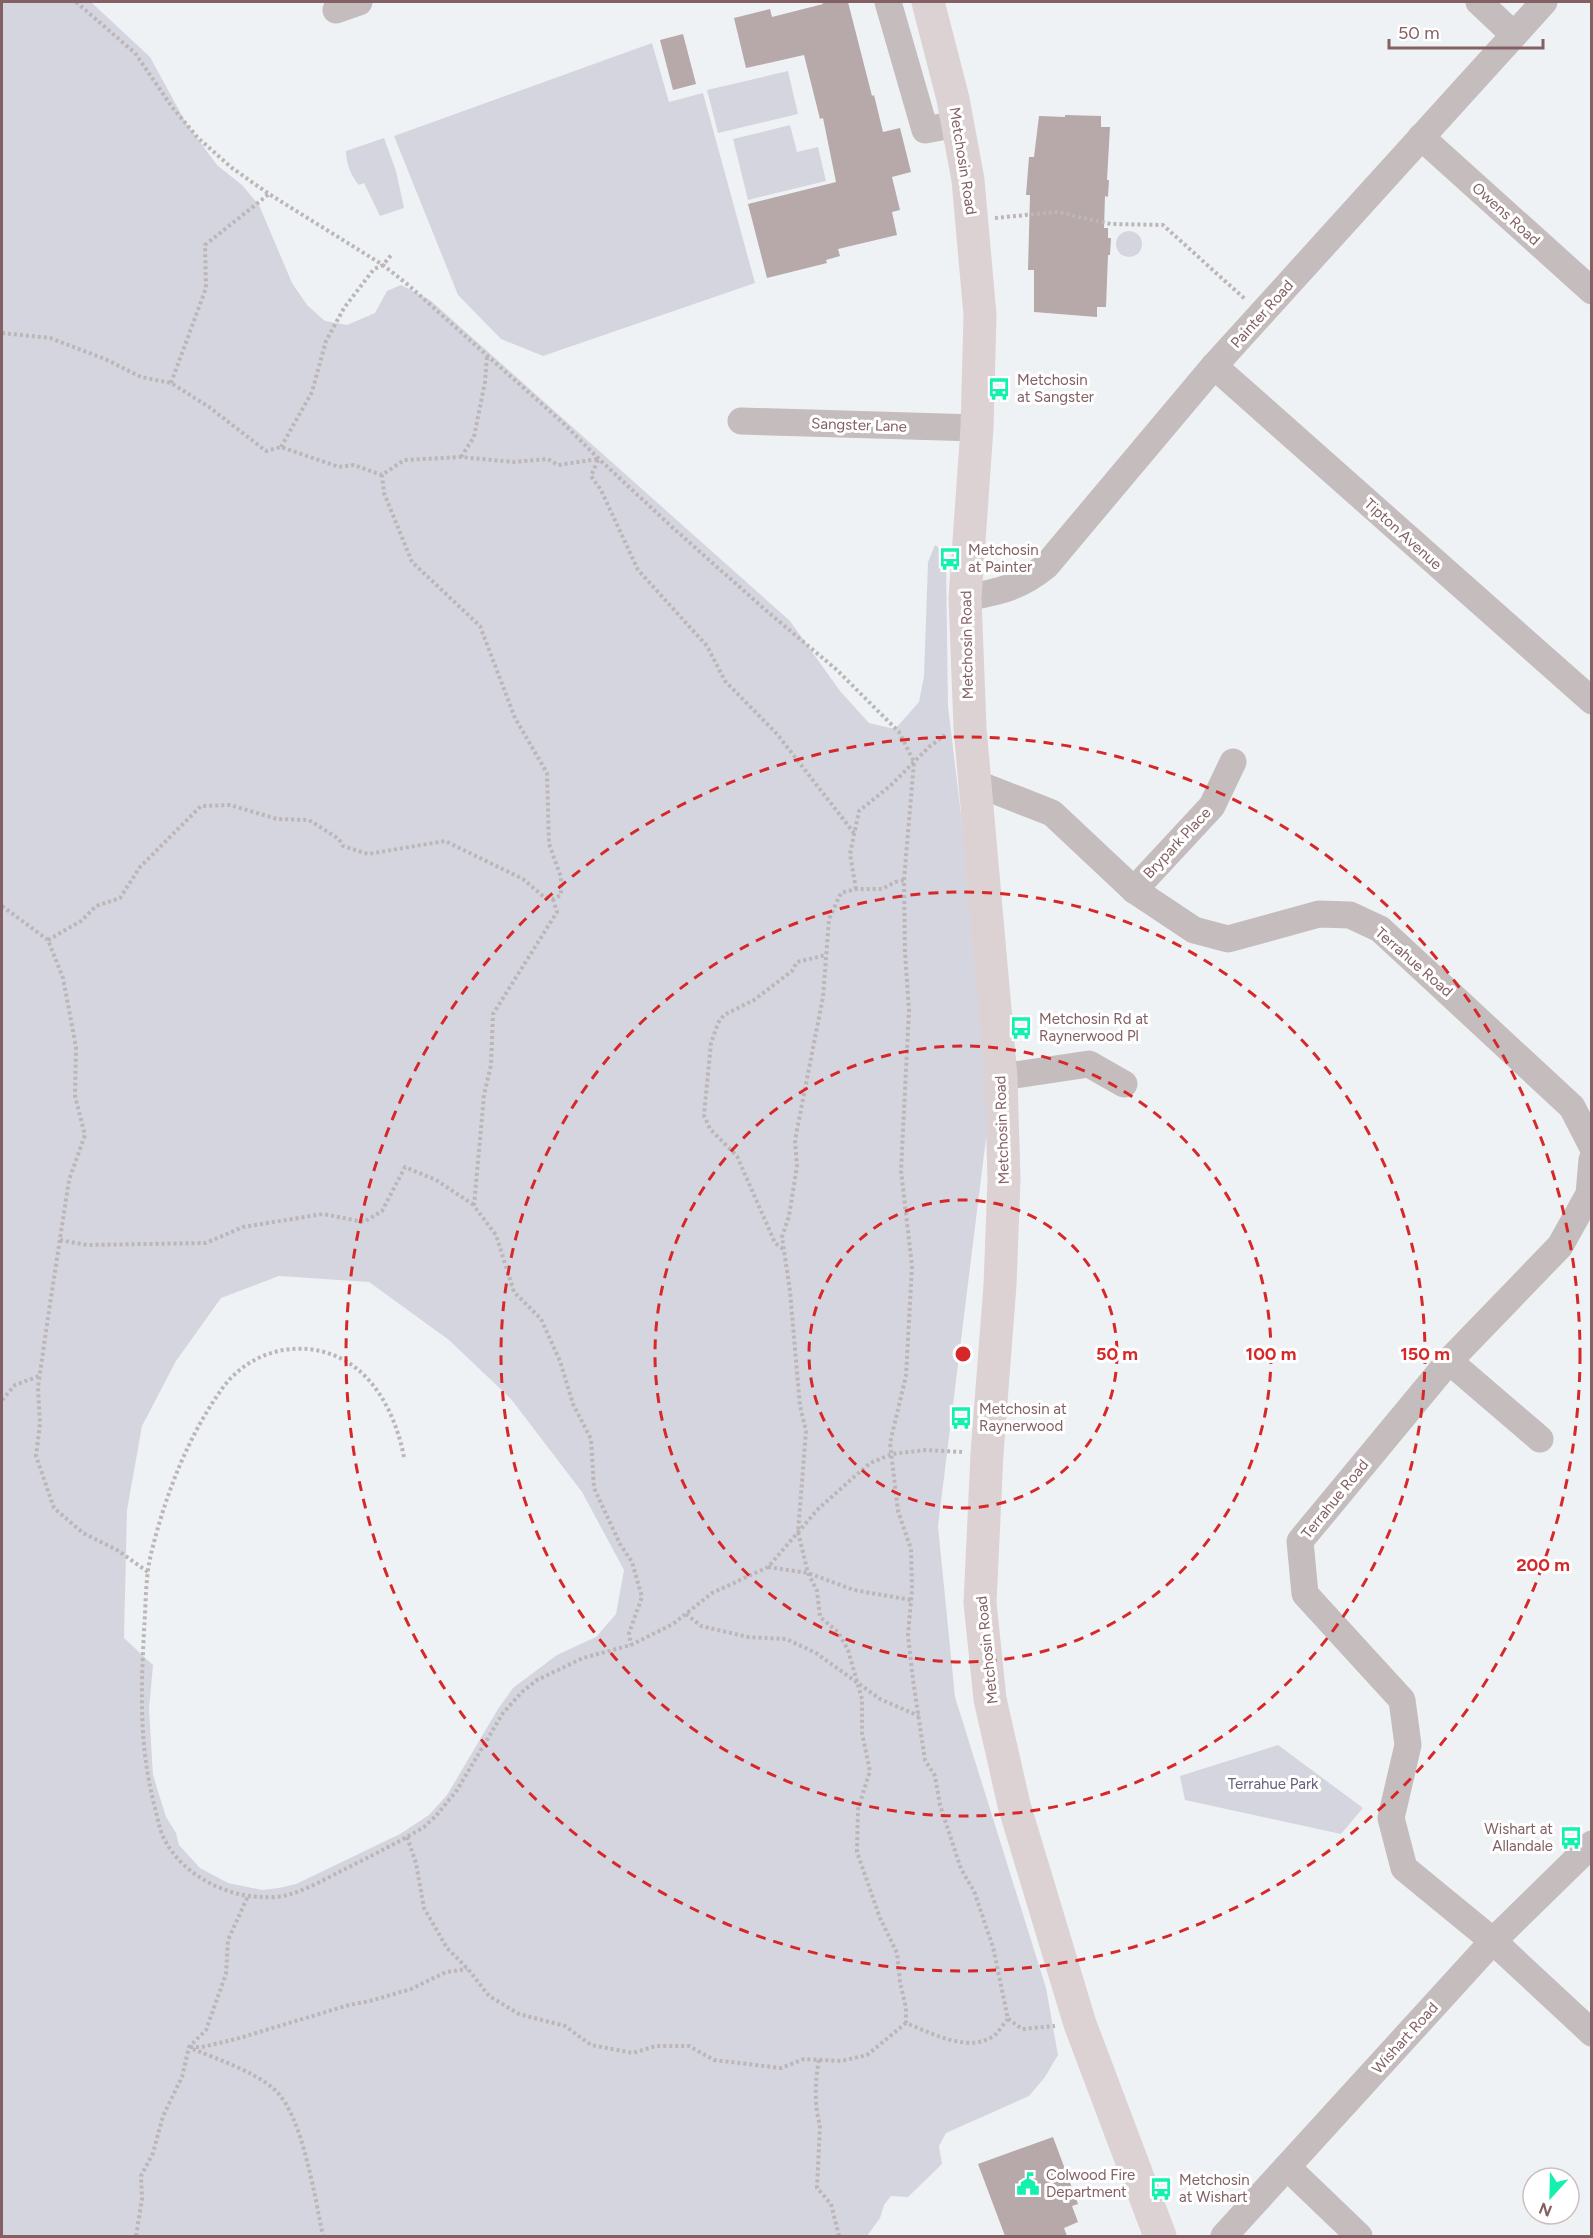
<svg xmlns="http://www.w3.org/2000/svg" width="1593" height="2238" viewBox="0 0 1593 2238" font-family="Figtree,sans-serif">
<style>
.green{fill:#d5d5e0;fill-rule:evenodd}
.building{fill:#b7a8aa}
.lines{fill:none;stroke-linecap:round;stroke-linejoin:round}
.path{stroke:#bcb6b7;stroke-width:4;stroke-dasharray:3 3;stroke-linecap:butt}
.minor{stroke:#c5bcbd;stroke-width:27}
.major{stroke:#dcd2d3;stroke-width:33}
.ring{fill:none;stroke:#d62828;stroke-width:3;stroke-dasharray:10 8}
.labels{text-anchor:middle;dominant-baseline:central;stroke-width:6;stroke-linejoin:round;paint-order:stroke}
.street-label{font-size:15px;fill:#836063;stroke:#fff}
.poi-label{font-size:15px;fill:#836063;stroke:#fff;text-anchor:start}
.park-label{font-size:15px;fill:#666079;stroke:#fff}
.centre{fill:#d62828;stroke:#fff;stroke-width:3}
.ring-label{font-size:18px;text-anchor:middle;font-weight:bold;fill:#d62828;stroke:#fff;stroke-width:6;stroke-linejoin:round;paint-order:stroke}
</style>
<rect width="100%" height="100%" fill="#eff2f4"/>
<g class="green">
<path d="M2,2H91L150,57L186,123L217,165L242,185L259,205L292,283L307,305L325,321L347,325L375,313L387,291L401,285L430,300L790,621L840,691L869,723L895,729L919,702L924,676L928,562L935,545L942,549L946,560L948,706L965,848L990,1106L938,1526L955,1697L1046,1988L1058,2055L1045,2077L1029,2096L946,2133L939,2146L942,2164L908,2197L891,2196L884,2205L880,2218L867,2236H2ZM279,1276L369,1282L449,1340L511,1399L582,1492L624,1570L616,1614L596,1637L557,1655L513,1688L498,1709L447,1795L429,1815L400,1834L296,1884L279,1888L262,1890L228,1883L200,1868L179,1845L176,1833L166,1817L153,1775L149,1709L153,1665L124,1638L127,1510L142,1426L176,1361L221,1298Z"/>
<polygon points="652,43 669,102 703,93 755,283 543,356 501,339 458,295 394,136"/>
<polygon points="788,71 798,114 718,133 707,90"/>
<polygon points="790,125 797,152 818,147 826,181 748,200 733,139"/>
<path d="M384,138L396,171L404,208L380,216L364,183L359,185C351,176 346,163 346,151Z"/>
<circle cx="1129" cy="244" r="13"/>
<polygon points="1278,1745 1363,1808 1341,1834 1185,1800 1180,1776"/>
</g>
<g class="building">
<polygon points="822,2 848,2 872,96 874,95 883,132 900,128 911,172 892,177 900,210 892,212 897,235 838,249 840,256 826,260 827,263 767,278 748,204 836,182 823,118 820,119 804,55 746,68 734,18 770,9 772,17 823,4"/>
<polygon points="683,34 696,84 673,90 660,40"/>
<polygon points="1065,115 1101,116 1101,127 1110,127 1107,180 1109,180 1108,197 1105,196 1104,228 1108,228 1108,238 1111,238 1110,255 1108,255 1106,307 1097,307 1097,317 1034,312 1034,270 1028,270 1030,195 1026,195 1029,157 1034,157 1039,116 1065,117"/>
<polygon points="1053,2137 1078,2204 1072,2206 1078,2222 1064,2228 1067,2236 1005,2236 978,2164"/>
</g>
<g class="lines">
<g class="path">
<path d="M76,2L135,53L172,107L198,138L232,168L269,194L383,265L407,284L563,423L599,459L673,528L769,613L837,670L899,732L914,762L904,880L905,953L909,1010L901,1171L912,1266L906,1376L890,1443L898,1511L911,1549L912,1590L908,1635L913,1680L925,1760L935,1776L940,1805L961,1869L974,1891L993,1947L1008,2019C1004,2023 1000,2030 996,2034C971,2055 932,2033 906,2023V2008L900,1982L897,1953L880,1918L857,1852L858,1809L870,1771L862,1733V1699L848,1650L838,1632L820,1617L817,1591L808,1573L798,1532L806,1431L800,1406L790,1291L782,1237L789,1216L797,1166L795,1140L823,997L829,919L841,893L856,889H882L895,882L904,880"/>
<polyline points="995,218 1057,212 1111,224 1163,225 1246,300"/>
<polyline points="2,333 50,338 105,359 141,377 171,383 209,407 266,451 281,447 339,467 354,465 382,475 404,460 461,457 514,462 548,459 558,465 598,459"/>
<polyline points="171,383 206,288 205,245 269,194"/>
<polyline points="281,447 312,392 326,341 344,308 374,269 383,265 392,254"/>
<polyline points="461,457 474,437 485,382 487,356"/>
<polyline points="598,460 591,476 601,490 638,570 707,646 725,681 777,734 854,833"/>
<polyline points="856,889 850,854 859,811 890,786 929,747 945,735"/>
<polyline points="553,899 557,912 493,1014 491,1065 484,1095 474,1206 496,1235 514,1292 541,1319 560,1361 573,1404 591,1439 594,1488 620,1544 632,1562 642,1597 629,1633 631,1645"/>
<polyline points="2,906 48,940 63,978 76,1047 75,1096 85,1135 69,1180 50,1304 38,1387 40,1424 36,1456 54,1508 83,1533 117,1550 148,1572"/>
<polyline points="48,940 81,921 96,906 120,898 140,867 201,806 230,805 277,819 309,820 339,839 343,846 368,854 445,841 523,879 544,897 553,899 561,895 561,877 549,844 547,773 515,718 480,626 412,562 384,493 382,475"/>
<polyline points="60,1240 87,1245 206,1243 243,1227 323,1214 364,1222 382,1211 405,1167 436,1180 474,1205"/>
<polyline points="783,1249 775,1243 737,1156 710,1129 704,1115 711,1043 718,1023 724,1015 754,1000 792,971 797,962 826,955"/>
<polyline points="2,1400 15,1385 39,1376"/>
<path d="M404,1457C398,1427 386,1397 364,1375C323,1335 258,1342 224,1386C188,1435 165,1496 151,1554C145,1579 146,1606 144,1631C141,1693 139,1743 154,1804C157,1814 158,1824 162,1834C177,1871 222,1896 261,1897C270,1898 282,1897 291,1894C310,1888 329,1877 347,1868C373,1855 399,1842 424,1827L436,1816L457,1790L503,1713L522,1692L537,1680L583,1658L631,1645L673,1624L712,1593L768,1567L819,1508L870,1463L892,1454L926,1450L962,1452"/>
<polyline points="768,1567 808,1573 854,1590 911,1600"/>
<polyline points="686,1614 701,1626 748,1637 786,1639 816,1653 880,1699 919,1716"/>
<polyline points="407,1837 416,1863 424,1908 447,1948 468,1969 489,1996 519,2014 565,2026 591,2045 633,2053 656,2046 689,2046 714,2060 781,2068 804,2059 841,2061 867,2055 906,2023"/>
<polyline points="1008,2019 1022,2029 1055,2026"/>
<polyline points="190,2047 202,2047 236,2039 349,2005 370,2001 411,1989 446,1972 467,1969"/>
<path d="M193,2049C219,2060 254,2071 275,2090C303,2116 315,2199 323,2236"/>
<path d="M819,2060C815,2080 814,2106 820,2125L817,2188L831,2204L839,2236"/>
<polyline points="136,2236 142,2199 141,2176 153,2153 163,2116 182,2077 189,2047 206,2030 226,1974 228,1940 248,1896"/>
</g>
<g class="minor">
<polyline points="888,2 925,130 958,124"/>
<polyline points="1479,2 1514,35"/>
<polyline points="336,10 359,2"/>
<polyline points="1421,137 1592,291"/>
<polyline points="1214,366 1592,701"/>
<polyline points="741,421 977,428"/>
<path d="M965,598C998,592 1019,588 1046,566L1214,366L1544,2"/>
<polyline points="973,782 1052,813 1134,890 1194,930 1228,939 1319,914 1350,915 1380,929 1572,1107 1592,1146"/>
<polyline points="1134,890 1212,806 1233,762"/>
<polyline points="1001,1077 1089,1064 1124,1084"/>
<polyline points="1592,1160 1589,1194 1560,1246 1449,1361 1300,1541 1305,1594 1402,1700 1408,1745 1391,1818 1404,1868 1493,1941 1592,2033"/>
<polyline points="1449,1361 1540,1439"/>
<polyline points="1287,2167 1359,2236"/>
<polyline points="1224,2236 1493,1941 1592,1844"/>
</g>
<polyline class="major" points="928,2 953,99 968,180 980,315 977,428 965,598 970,728 1001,1077 1004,1180 1000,1285 987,1454 980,1603 990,1699 1014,1805 1080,2024 1160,2236"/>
</g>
<g class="ring">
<circle cx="963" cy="1354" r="154"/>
<circle cx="963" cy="1354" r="308"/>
<circle cx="963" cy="1354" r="462"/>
<circle cx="963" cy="1354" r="617"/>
</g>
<defs>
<g id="bus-bare" transform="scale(1.8)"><path d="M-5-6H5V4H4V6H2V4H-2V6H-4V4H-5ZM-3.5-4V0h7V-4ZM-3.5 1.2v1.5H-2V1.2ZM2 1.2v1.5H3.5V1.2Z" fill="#12f1ae" stroke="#fff" stroke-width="2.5" paint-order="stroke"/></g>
<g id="civic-bare" transform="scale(1.8)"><path d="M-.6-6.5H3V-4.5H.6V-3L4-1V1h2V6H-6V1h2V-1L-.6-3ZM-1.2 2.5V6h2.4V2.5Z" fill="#12f1ae" stroke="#fff" stroke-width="2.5" paint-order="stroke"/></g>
</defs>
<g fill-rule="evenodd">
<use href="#bus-bare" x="999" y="389"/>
<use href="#bus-bare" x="950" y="559"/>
<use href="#bus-bare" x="1021" y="1028"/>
<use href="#bus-bare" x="961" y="1418"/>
<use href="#bus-bare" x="1571" y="1838"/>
<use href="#civic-bare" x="1028" y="2184"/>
<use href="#bus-bare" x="1161" y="2189"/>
</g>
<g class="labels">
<g class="street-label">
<text transform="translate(963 161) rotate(81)">Metchosin Road</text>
<text transform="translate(1506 214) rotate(42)">Owens Road</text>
<text transform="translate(1262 314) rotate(-48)">Painter Road</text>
<text transform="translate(859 425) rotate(2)">Sangster Lane</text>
<text transform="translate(1403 534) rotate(42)">Tipton Avenue</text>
<text transform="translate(967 645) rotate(-91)">Metchosin Road</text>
<text transform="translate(1177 843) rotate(-47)">Brypark Place</text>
<text transform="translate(1414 962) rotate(41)">Terrahue Road</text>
<text transform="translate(1002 1130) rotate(-92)">Metchosin Road</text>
<text transform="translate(1335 1499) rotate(-51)">Terrahue Road</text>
<text transform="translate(987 1650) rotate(-96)">Metchosin Road</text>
<text transform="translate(1405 2038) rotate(-48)">Wishart Road</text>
</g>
<g class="poi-label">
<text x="1017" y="380">Metchosin<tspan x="1017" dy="17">at Sangster</tspan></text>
<text x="968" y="550">Metchosin<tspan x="968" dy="17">at Painter</tspan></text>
<text x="1039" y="1019">Metchosin Rd at<tspan x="1039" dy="17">Raynerwood Pl</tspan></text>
<text x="979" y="1409">Metchosin at<tspan x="979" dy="17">Raynerwood</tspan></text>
<text x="1553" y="1829" text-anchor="end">Wishart at<tspan x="1553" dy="17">Allandale</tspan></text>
<text x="1046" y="2175">Colwood Fire<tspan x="1046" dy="17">Department</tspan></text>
<text x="1179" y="2180">Metchosin<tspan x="1179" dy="17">at Wishart</tspan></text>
</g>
<g class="park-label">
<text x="1273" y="1784">Terrahue Park</text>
</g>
</g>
<circle cx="963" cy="1354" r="9" class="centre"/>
<g class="ring-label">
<text x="1117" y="1360">50 m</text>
<text x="1271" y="1360">100 m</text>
<text x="1425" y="1360">150 m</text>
<text x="1543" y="1571">200 m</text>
</g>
<rect width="1593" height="2238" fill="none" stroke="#836063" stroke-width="6"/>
<g transform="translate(1551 2196) rotate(202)"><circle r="28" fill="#ffffff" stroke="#cdbfc1" stroke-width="1.5"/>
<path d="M0-4.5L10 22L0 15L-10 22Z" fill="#12f1ae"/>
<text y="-9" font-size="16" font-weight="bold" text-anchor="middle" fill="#836063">N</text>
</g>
<path d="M1389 39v9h154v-9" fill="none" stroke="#836063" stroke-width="3"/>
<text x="1398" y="39" font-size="18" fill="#836063" stroke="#ffffff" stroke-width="4.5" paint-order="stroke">50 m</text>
</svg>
